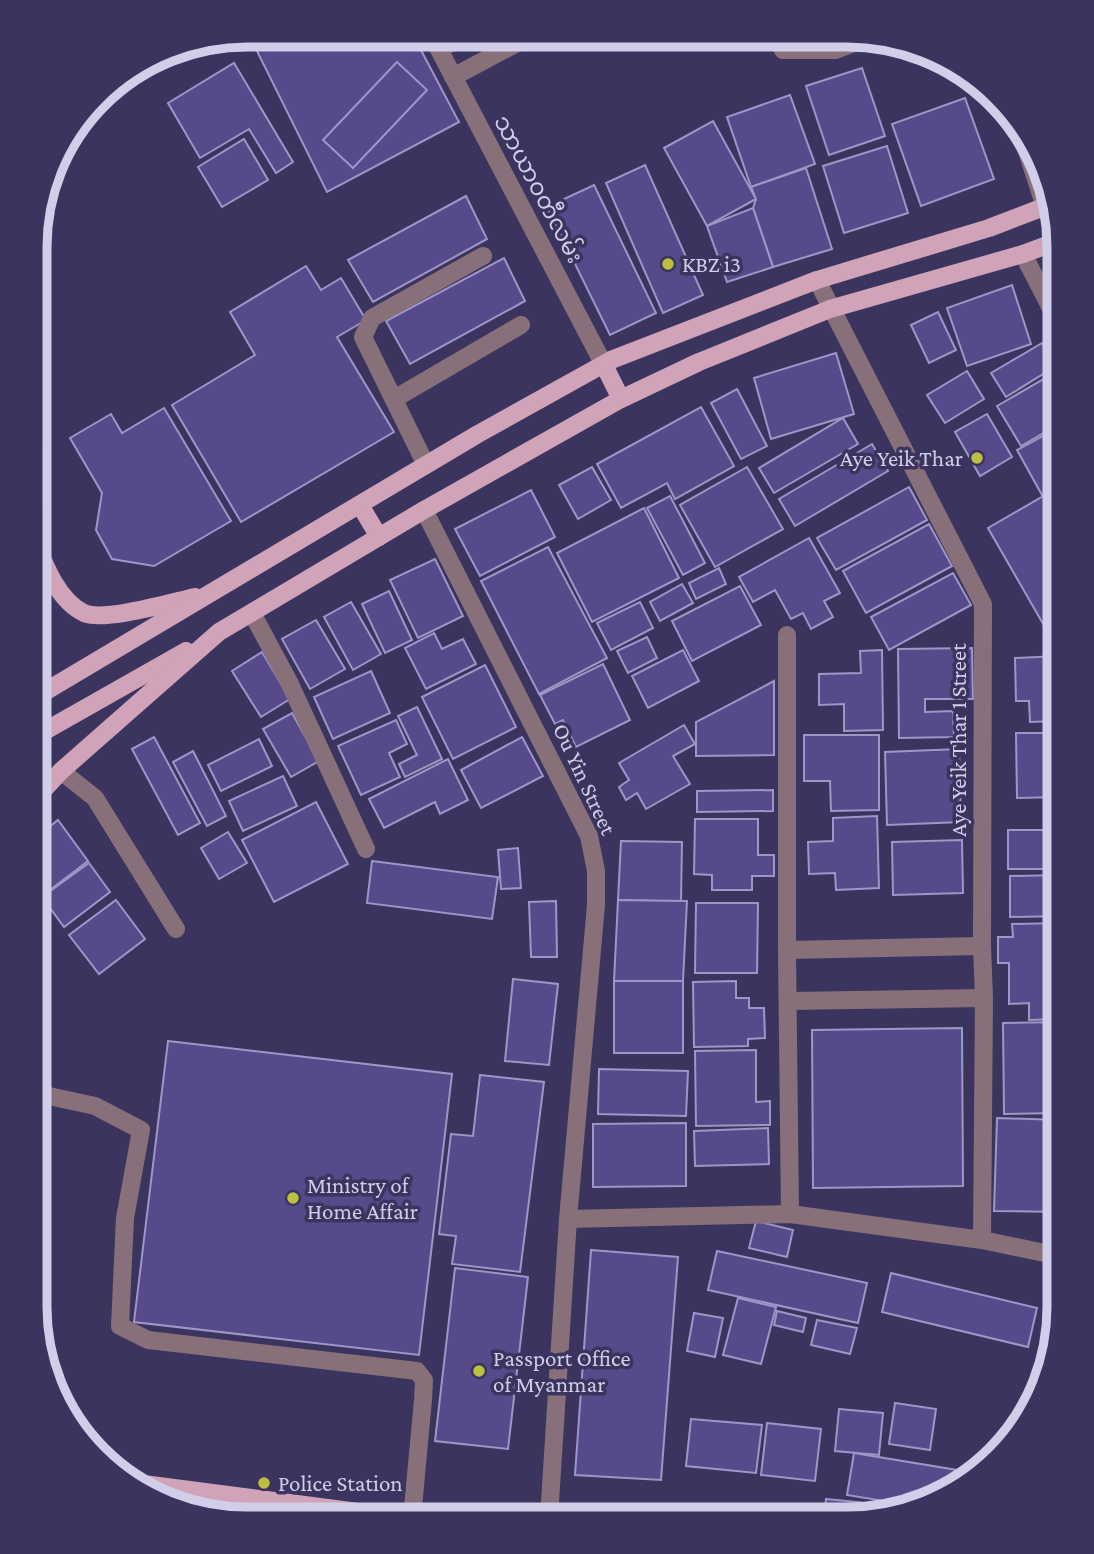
<svg xmlns="http://www.w3.org/2000/svg" width="1094" height="1554" viewBox="0 0 1094 1554" font-family="'Crimson Pro','Noto Sans Myanmar',serif">
<style>
.building{fill:#564a8a;stroke:#9d97c8;stroke-width:2}
.lines{fill:none;stroke-linecap:round;stroke-linejoin:round}
.minor{stroke:#87707a;stroke-width:18}
.major{stroke:#d1a3b8;stroke-width:18}
.poi-dot{fill:#bdbf43;stroke:#3b345e;stroke-width:2.5}
.labels{text-anchor:middle;dominant-baseline:central;stroke-width:7;stroke-linejoin:round;paint-order:stroke}
.street-label{font-size:23px;fill:#d0cee8;stroke:#3b345e}
.poi-label{font-size:23px;fill:#d0cee8;stroke:#3b345e;text-anchor:start}
.rim{fill:none;stroke:#d0cee8;stroke-width:9}
</style>
<rect width="100%" height="100%" fill="#3b345e"/>
<g class="building">
<polygon points="249,35 413,35 459,122 327,192"/>
<polygon points="397,62 427,90 353,168 323,140"/>
<polygon points="234,63 293,162 276,173 249,129 200,158 168,103"/>
<polygon points="862,68 885,136 829,155 806,86"/>
<polygon points="790,95 815,164 751,187 727,117"/>
<polygon points="965,98 994,179 921,206 892,124"/>
<polygon points="713,121 756,199 707,226 664,148"/>
<polygon points="244,139 268,180 222,207 198,167"/>
<polygon points="887,146 908,213 844,233 823,166"/>
<polygon points="645,165 703,295 663,313 606,183"/>
<polygon points="806,168 832,249 773,267 753,208 756,199 751,187"/>
<polygon points="594,185 656,313 610,335 547,207"/>
<polygon points="466,196 487,239 373,302 348,260"/>
<polygon points="753,208 773,267 727,282 707,226"/>
<polygon points="504,258 525,301 410,364 386,321"/>
<polygon points="306,266 321,290 341,278 366,320 337,337 394,432 241,522 172,405 255,355 230,312"/>
<polygon points="1012,285 1031,344 967,366 947,308"/>
<polygon points="938,312 956,350 929,363 911,325"/>
<polygon points="1042,343 1056,366 1006,397 991,373"/>
<polygon points="836,353 854,414 771,439 754,378"/>
<polygon points="967,371 984,399 945,423 927,395"/>
<polygon points="1054,373 1059,381 1059,424 1021,446 997,406"/>
<polygon points="737,389 767,446 741,459 711,403"/>
<polygon points="701,407 734,466 675,499 667,483 621,508 597,464"/>
<polygon points="164,408 231,521 154,566 112,559 96,530 102,493 70,438 111,414 122,433"/>
<polygon points="987,414 1012,457 980,476 955,432"/>
<polygon points="843,418 858,444 774,493 759,468"/>
<polygon points="1059,427 1059,485 1042,495 1017,450"/>
<polygon points="872,444 888,471 795,526 779,499"/>
<polygon points="592,467 611,500 578,519 559,485"/>
<polygon points="747,467 783,529 715,567 680,505"/>
<polygon points="909,487 927,520 836,570 817,538"/>
<polygon points="1059,487 1059,632 1050,636 988,528"/>
<polygon points="531,490 555,537 480,576 455,529"/>
<polygon points="670,496 705,563 683,575 647,508"/>
<polygon points="644,508 679,578 592,622 557,553"/>
<polygon points="929,524 952,566 866,613 843,571"/>
<polygon points="809,538 840,593 824,601 833,617 811,629 803,613 791,619 775,590 753,602 739,577"/>
<polygon points="548,547 607,658 539,694 481,581"/>
<polygon points="435,559 463,616 418,638 390,580"/>
<polygon points="719,568 726,584 696,599 689,583"/>
<polygon points="953,573 971,605 889,650 871,617"/>
<polygon points="682,584 693,603 660,621 650,602"/>
<polygon points="740,586 761,625 692,661 672,621"/>
<polygon points="389,591 412,640 385,653 362,604"/>
<polygon points="351,602 381,654 353,670 324,617"/>
<polygon points="640,602 653,628 611,650 597,623"/>
<polygon points="316,620 345,669 310,689 282,639"/>
<polygon points="434,633 442,649 463,639 476,664 426,689 405,648"/>
<polygon points="647,637 657,658 628,673 617,651"/>
<polygon points="972,648 973,699 925,699 925,712 953,711 954,737 899,738 898,649"/>
<polygon points="683,650 699,681 648,708 632,676"/>
<polygon points="882,650 883,730 844,731 844,704 819,705 819,674 861,673 860,651"/>
<polygon points="262,652 290,699 261,717 232,671"/>
<polygon points="1059,656 1059,721 1030,722 1029,701 1016,701 1015,658"/>
<polygon points="603,664 630,720 576,747 563,720 555,724 540,695"/>
<polygon points="485,665 516,727 453,759 422,697"/>
<polygon points="371,671 390,713 333,739 314,697"/>
<polygon points="774,681 774,755 696,756 696,722"/>
<polygon points="417,707 442,759 405,777 399,764 417,755 398,716"/>
<polygon points="292,713 319,761 291,777 263,729"/>
<polygon points="396,720 407,744 389,753 400,777 361,795 338,746"/>
<polygon points="684,725 695,744 673,756 690,784 646,809 637,793 626,800 619,787 629,780 619,763"/>
<polygon points="1016,733 1059,733 1059,797 1017,798"/>
<polygon points="804,735 879,735 879,810 831,811 830,781 804,781"/>
<polygon points="154,737 200,823 178,835 132,749"/>
<polygon points="522,737 543,776 481,808 461,770"/>
<polygon points="259,739 272,766 221,791 208,765"/>
<polygon points="959,749 961,822 887,825 885,752"/>
<polygon points="193,751 226,816 207,826 173,762"/>
<polygon points="448,759 468,800 440,814 435,802 384,828 369,799"/>
<polygon points="283,776 297,806 243,831 229,801"/>
<polygon points="773,790 773,811 697,812 697,791"/>
<polygon points="316,802 348,864 274,902 242,840"/>
<polygon points="877,816 879,888 836,890 835,873 809,874 808,842 833,841 833,818"/>
<polygon points="695,819 758,819 758,855 774,855 774,876 752,876 752,890 712,890 712,875 694,874"/>
<polygon points="58,820 88,861 42,896 36,888 36,854 47,846 39,835"/>
<rect x="1008" y="830" width="51" height="39"/>
<polygon points="228,832 247,863 219,879 201,848"/>
<polygon points="962,840 963,893 893,895 892,842"/>
<polygon points="621,841 682,842 681,902 618,900"/>
<polygon points="518,848 521,888 501,889 498,850"/>
<polygon points="372,861 498,877 492,919 367,903"/>
<polygon points="89,863 110,892 64,927 42,897"/>
<polygon points="1059,875 1059,916 1010,917 1010,876"/>
<polygon points="116,900 145,939 99,974 69,935"/>
<polygon points="618,900 687,901 683,981 614,981"/>
<polygon points="556,901 557,957 531,957 529,902"/>
<polygon points="696,903 758,903 757,973 695,973"/>
<polygon points="1059,923 1059,1019 1029,1020 1029,1003 1009,1004 1009,963 998,963 998,937 1013,937 1012,924"/>
<polygon points="513,979 558,984 549,1065 505,1061"/>
<rect x="614" y="981" width="69" height="72"/>
<polygon points="736,981 736,998 749,998 749,1008 764,1008 765,1038 748,1039 748,1046 694,1047 693,982"/>
<polygon points="1059,1022 1059,1113 1004,1114 1003,1023"/>
<polygon points="962,1028 963,1186 813,1188 812,1030"/>
<polygon points="168,1041 452,1074 419,1355 134,1322"/>
<polygon points="756,1050 756,1102 770,1101 770,1125 696,1126 695,1051"/>
<polygon points="599,1069 688,1071 686,1116 598,1114"/>
<polygon points="480,1075 544,1082 520,1272 452,1264 456,1236 439,1234 451,1134 473,1136"/>
<polygon points="997,1118 1059,1120 1059,1212 994,1211"/>
<polygon points="686,1123 686,1186 593,1187 593,1124"/>
<polygon points="768,1128 769,1164 695,1166 694,1131"/>
<polygon points="756,1221 793,1230 787,1257 749,1248"/>
<polygon points="591,1250 678,1257 661,1480 575,1475"/>
<polygon points="717,1251 867,1283 858,1323 708,1290"/>
<polygon points="455,1268 528,1277 508,1449 435,1441"/>
<polygon points="891,1273 1037,1308 1028,1347 882,1312"/>
<polygon points="738,1298 776,1307 761,1364 723,1355"/>
<polygon points="777,1311 806,1318 803,1332 774,1325"/>
<polygon points="694,1313 723,1318 715,1357 687,1351"/>
<polygon points="1053,1313 1059,1314 1059,1321 1043,1367"/>
<polygon points="817,1320 857,1328 850,1354 811,1345"/>
<polygon points="895,1403 936,1409 930,1450 889,1444"/>
<polygon points="839,1409 883,1413 879,1455 835,1451"/>
<polygon points="691,1419 762,1425 756,1473 686,1466"/>
<polygon points="767,1423 821,1429 815,1481 761,1475"/>
<polygon points="854,1453 969,1472 940,1497 908,1505 847,1495"/>
<polygon points="826,1499 866,1503 864,1515 847,1519 824,1519"/>
</g>
<g class="lines">
<g class="minor">
<polyline points="432,36 604,365"/>
<polyline points="485,36 496,54"/>
<polyline points="776,37 783,50 835,50 870,37"/>
<polyline points="439,49 466,36"/>
<polyline points="453,77 530,36"/>
<polyline points="1021,133 1045,207"/>
<polyline points="1023,254 1059,324"/>
<polyline points="817,280 983,604 982,946 984,998 982,1240"/>
<polyline points="394,399 521,325"/>
<polyline points="426,465 363,337 372,318 483,256"/>
<polyline points="424,510 589,836 596,871 596,905 568,1219 549,1518"/>
<polyline points="252,613 289,682 366,849"/>
<polyline points="787,635 787,950 790,1214"/>
<polyline points="61,771 95,798 176,929"/>
<polyline points="787,950 982,946"/>
<polyline points="789,1001 984,998"/>
<polyline points="35,1093 95,1106 141,1130 125,1218 120,1326 148,1340 417,1371 424,1380 423,1400 412,1518"/>
<polyline points="568,1219 790,1214 982,1240 1059,1256"/>
</g>
<g class="major">
<polyline points="604,365 621,399"/>
<polyline points="360,505 379,537"/>
<path d="M36,543C45,567 59,601 84,613C104,622 172,602 195,597"/>
<polyline points="36,697 478,434 611,360 817,280 989,228 1049,205"/>
<polyline points="36,736 186,651"/>
<polyline points="36,798 61,771 219,632 424,510 621,399 699,362 830,309 1023,254 1058,241"/>
<polyline points="128,1482 404,1518"/>
</g>
</g>
<g class="poi-dot">
<circle cx="668" cy="264" r="7"/>
<circle cx="977" cy="458" r="7"/>
<circle cx="293" cy="1198" r="7"/>
<circle cx="479" cy="1371" r="7"/>
<circle cx="264" cy="1483" r="7"/>
</g>
<g class="labels">
<g class="street-label">
<text transform="translate(539 189) rotate(62)">သာယာဝတီလမ်း</text>
<text transform="translate(958 740) rotate(-90)">Aye Yeik Thar 1 Street</text>
<text transform="translate(585 779) rotate(65)">Ou Yin Street</text>
</g>
<g class="poi-label">
<text x="682" y="264">KBZ i3</text>
<text x="963" y="458" text-anchor="end">Aye Yeik Thar</text>
<text x="307" y="1185">Ministry of<tspan x="307" dy="26">Home Affair</tspan></text>
<text x="493" y="1358">Passport Office<tspan x="493" dy="26">of Myanmar</tspan></text>
<text x="278" y="1483">Police Station</text>
</g>
</g>
<path d="M0 0H1094V1554H0ZM247 47H847A200 200 0 0 1 1047 247V1307A200 200 0 0 1 847 1507H247A200 200 0 0 1 47 1307V247A200 200 0 0 1 247 47Z" fill="#3b345e" fill-rule="evenodd"/>
<path class="rim" d="M247 47H847A200 200 0 0 1 1047 247V1307A200 200 0 0 1 847 1507H247A200 200 0 0 1 47 1307V247A200 200 0 0 1 247 47Z"/>
</svg>
